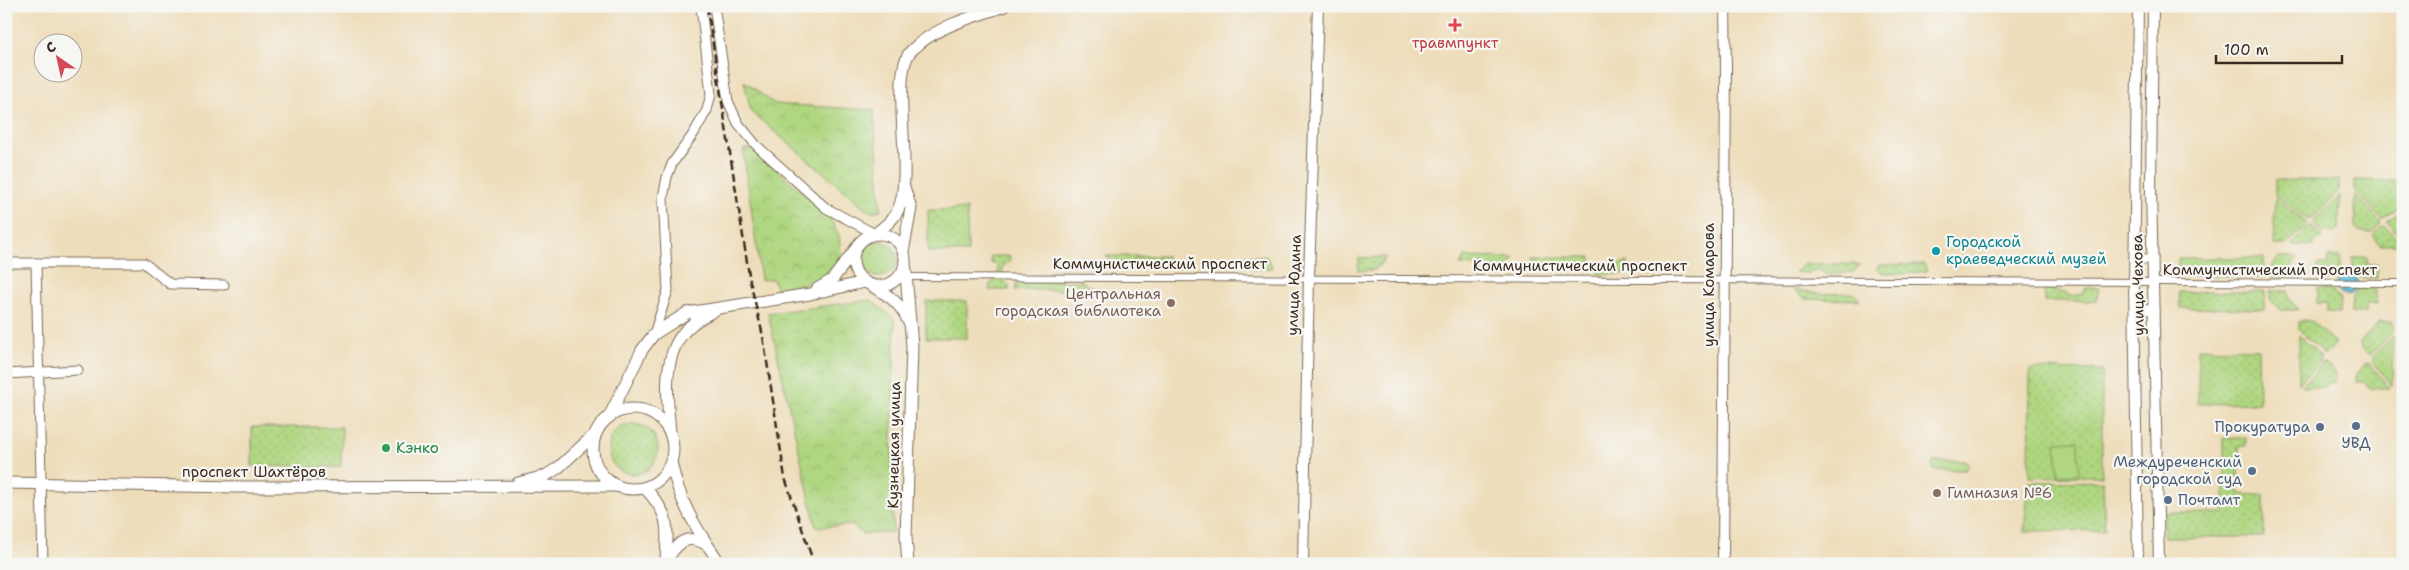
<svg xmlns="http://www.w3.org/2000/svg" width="2409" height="570" viewBox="0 0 2409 570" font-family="'Shantell Sans',sans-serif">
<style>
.grass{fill:url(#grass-dots);stroke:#75804f}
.park{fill:url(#park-crowns);stroke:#75804f}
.garden{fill:#afd680;stroke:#75804f}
.water{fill:url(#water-ripples);stroke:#446d76}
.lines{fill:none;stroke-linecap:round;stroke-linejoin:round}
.pedestrian-casing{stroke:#7a6955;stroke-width:8}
.minor-casing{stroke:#7a6955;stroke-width:11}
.tertiary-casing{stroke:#7a6955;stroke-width:12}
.secondary-casing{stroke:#7a6955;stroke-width:13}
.pedestrian{stroke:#fff;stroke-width:6}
.minor{stroke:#fff;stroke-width:9}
.tertiary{stroke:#fff;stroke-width:10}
.secondary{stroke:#fff;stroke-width:11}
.rail{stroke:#3b2a1e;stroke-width:2.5;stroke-dasharray:8 4;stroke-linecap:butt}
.health-dot{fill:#e0444e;stroke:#f6f6f2;stroke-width:2}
.culture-dot{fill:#0f9aa8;stroke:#f6f6f2;stroke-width:2}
.education-dot{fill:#8d6e63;stroke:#f6f6f2;stroke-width:2}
.service-dot{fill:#5c6f8a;stroke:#f6f6f2;stroke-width:2}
.leisure-dot{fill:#2e9e5b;stroke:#f6f6f2;stroke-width:2}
.labels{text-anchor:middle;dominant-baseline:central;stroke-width:4.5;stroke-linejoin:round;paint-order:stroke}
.health-label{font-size:15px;fill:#be3a42;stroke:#f6f6f2}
.culture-label{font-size:15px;fill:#0d838f;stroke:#f6f6f2;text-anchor:start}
.street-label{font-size:15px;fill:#3b2a1e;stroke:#f6f6f2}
.education-label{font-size:15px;fill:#785e54;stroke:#f6f6f2;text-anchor:end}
.service-label{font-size:15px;fill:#4e5e75;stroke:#f6f6f2;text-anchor:end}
.leisure-label{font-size:15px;fill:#27864d;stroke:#f6f6f2;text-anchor:start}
</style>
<defs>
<pattern id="grass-dots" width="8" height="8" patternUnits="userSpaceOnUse" patternTransform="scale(1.25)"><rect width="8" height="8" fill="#afd680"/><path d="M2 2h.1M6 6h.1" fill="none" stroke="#97b86e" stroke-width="1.8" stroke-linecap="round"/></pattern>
<pattern id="park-crowns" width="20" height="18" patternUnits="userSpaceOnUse" patternTransform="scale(1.25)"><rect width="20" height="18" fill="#afd680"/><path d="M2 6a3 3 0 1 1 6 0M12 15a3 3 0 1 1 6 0" fill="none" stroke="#97b86e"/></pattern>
<pattern id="water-ripples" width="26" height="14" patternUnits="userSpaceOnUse" patternTransform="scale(1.25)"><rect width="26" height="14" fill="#4eb0cd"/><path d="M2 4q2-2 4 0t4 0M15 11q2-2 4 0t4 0" fill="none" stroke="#428fa6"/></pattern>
</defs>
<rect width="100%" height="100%" fill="#f6f6f2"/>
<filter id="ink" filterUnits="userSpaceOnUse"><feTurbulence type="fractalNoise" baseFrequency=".02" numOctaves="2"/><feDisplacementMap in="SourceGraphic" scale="10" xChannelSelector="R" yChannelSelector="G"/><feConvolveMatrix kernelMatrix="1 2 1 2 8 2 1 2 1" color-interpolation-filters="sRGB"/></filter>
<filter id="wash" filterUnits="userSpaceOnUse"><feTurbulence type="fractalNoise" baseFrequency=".0096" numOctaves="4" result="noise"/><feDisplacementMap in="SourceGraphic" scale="20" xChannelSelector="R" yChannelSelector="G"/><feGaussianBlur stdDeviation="1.12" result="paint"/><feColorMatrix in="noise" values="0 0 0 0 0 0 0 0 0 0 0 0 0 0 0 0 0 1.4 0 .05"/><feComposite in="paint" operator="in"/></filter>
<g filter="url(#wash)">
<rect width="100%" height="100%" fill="#eeddba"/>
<g class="grass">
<polygon points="2275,180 2339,180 2339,191 2312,219 2307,219 2275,195"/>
<polygon points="2355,180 2403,181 2403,206 2382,219 2355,191"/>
<polygon points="2355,195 2380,221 2380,225 2373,232 2359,232 2355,228"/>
<polygon points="2340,196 2339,228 2334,233 2322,232 2314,225 2314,221"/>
<polygon points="2275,198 2306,222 2307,225 2286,245 2273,245"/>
<polygon points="967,209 968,252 928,252 928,210"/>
<polygon points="2403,210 2403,242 2387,221"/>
<polygon points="2382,226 2385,226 2402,245 2380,245 2373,235"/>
<polygon points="2309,227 2312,227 2322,236 2313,246 2291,245"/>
<circle cx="879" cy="259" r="18"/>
<polygon points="991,256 1010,256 1010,262 1005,264 1002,269 1004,282 1009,285 1009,290 989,290 990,284 999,278 997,265 991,263"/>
<path d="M1106,256H1167L1166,263C1162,263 1157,264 1153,264C1143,263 1140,255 1130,263L1114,262Z"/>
<polygon points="1240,256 1266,256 1273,268 1253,269 1248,261"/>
<polygon points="1386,257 1375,270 1358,271 1359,258"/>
<polygon points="1464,257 1515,258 1507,267 1489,268 1482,263 1474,266 1460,265"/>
<path d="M1532,257H1591L1592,265C1574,266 1556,266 1538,264Z"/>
<polygon points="2280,257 2299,257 2289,270 2289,277 2270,277 2270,268"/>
<polygon points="2328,257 2340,257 2340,269 2332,279 2317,278 2317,265 2327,265"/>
<polygon points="2353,257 2367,257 2367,264 2377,264 2377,278 2362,278 2353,269"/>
<polygon points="2178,258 2264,258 2264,277 2178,275"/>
<polygon points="1628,262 1629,273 1599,275 1598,268"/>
<polygon points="1805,264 1858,264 1859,266 1853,272 1828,275 1817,269 1808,273 1795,272"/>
<polygon points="1924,264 1927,271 1904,274 1882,273 1877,267 1879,265"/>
<polygon points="1017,281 1083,281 1086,285 1094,288 1094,290 1015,290"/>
<polygon points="2045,286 2072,296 2082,294 2086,288 2099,288 2096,301 2044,301"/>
<polygon points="2360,288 2376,289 2376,304 2366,304 2366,313 2351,313 2352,298"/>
<polygon points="1793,289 1821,294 1853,293 1860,300 1804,299"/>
<polygon points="2317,289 2332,290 2340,298 2339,313 2327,312 2327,303 2317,303"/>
<polygon points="2270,291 2288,291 2289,298 2298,310 2280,310 2270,299"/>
<polygon points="2179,292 2265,292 2265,309 2180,308"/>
<rect x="926" y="301" width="41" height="37"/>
<polygon points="2299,321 2311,321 2335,343 2326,354 2323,354 2299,330"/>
<polygon points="2379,322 2393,322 2393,331 2371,354 2366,353 2359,343"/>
<polygon points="2299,335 2320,356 2320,361 2299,384"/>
<polygon points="2393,335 2392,386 2373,362 2373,356"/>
<polygon points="2198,348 2258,349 2259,403 2198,404"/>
<polygon points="2322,363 2326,363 2336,373 2335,382 2328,383 2323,387 2302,387"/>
<polygon points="2365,364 2370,364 2390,388 2370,388 2365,382 2356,382 2356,373"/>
<polygon points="2030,369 2102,370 2102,476 2029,477"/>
<circle cx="633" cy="449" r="25"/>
<polygon points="252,427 342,427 341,467 252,466"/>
<polygon points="2224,438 2246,438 2246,446 2239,446 2239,494 2264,495 2264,537 2164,537 2164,513 2224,513"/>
<polygon points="2103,481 2105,530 2024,531 2029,482"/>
</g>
<g class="park">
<polygon points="744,81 775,104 874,110 881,210 870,212 751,112"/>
<polygon points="752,148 829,216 839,235 841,256 835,270 825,280 776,289 773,279 761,280 743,150"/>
<polygon points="871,300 895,320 892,441 893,532 862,534 853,525 816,527 768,313"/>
</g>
<g class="garden">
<polygon points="2078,441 2079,474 2058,475 2056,442"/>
<polygon points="1934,461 1966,461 1969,465 1966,470 1934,470 1932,465"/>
</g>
<circle class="water" cx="2347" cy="284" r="11"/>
</g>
<g filter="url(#ink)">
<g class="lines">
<g class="pedestrian-casing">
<polyline id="pedestrian" points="907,277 2403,283"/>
</g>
<g class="minor-casing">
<g id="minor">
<polyline points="714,6 728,101 738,123 756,145 826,208 875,234"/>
<polyline points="2135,259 2153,259"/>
<polyline points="6,263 144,263 170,284 224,285"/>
<polyline points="36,263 43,564"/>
<polyline points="2135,309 2154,310"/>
<polyline points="654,334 668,290 663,198 667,177 672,164 694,133 707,110 711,94 701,6"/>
<polyline points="6,374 78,370"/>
</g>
</g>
<g class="tertiary-casing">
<g id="tertiary">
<polyline points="2138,6 2134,284 2138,564"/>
<polyline points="2153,6 2151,188 2159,564"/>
<polyline points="1303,564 1309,277 1318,6"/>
<polyline points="1723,564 1726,67 1725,6"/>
</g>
</g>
<g class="secondary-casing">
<g id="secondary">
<path d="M875,234C884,227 893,220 898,210C915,175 889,75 911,51C934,27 973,17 1004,6"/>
<circle cx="879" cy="260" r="26"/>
<polyline points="903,252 911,208 904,187"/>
<polyline points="905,262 912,346 906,537 908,564"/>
<path d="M872,286C888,295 901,303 908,321"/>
<polyline points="817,289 832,280 854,251"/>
<circle cx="633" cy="449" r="40"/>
<polyline points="609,417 642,350 654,334 687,313 810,294 865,282"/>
<path d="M670,432C667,399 661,352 689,327C696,320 707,315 715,310"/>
<path d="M671,462C679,501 695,527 717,559V564"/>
<polyline points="6,483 238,487 616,486"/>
<polyline points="518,483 545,476 558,468 595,434"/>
<path d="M645,488C672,517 667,527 666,564"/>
<path d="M667,560C677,542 688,533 707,545"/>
</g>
</g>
<use href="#pedestrian" class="pedestrian"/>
<use href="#minor" class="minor"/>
<use href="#tertiary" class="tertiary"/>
<use href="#secondary" class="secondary"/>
<polyline class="rail" points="707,6 750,281 763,336 785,478 814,564"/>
</g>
</g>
<path class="health-dot" d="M1452.5 17.5h5v5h5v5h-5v5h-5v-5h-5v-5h5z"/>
<circle class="culture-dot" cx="1936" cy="251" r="5"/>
<g class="education-dot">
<circle cx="1171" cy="303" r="5"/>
<circle cx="1937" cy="493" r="5"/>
</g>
<g class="service-dot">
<circle cx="2356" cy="426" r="5"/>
<circle cx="2320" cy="427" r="5"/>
<circle cx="2252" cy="471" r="5"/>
<circle cx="2168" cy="500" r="5"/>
</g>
<circle class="leisure-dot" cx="386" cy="448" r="5"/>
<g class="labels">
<g class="health-label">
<text x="1455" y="43">травмпункт</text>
</g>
<g class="culture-label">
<text x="1946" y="242">Городской<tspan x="1946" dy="17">краеведческий музей</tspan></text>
</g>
<g class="street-label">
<text x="1160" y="264">Коммунистический проспект</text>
<text x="1580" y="266">Коммунистический проспект</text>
<text x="2270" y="270">Коммунистический проспект</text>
<text transform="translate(1294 285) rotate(-88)">улица Юдина</text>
<text transform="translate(1709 285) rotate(-90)">улица Комарова</text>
<text transform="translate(2138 285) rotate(-91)">улица Чехова</text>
<text transform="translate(894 445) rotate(-89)">Кузнецкая улица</text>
<text x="254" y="472">проспект Шахтёров</text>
</g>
<g class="education-label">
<text x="1161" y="294">Центральная<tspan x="1161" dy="17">городская библиотека</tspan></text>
<text x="1947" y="493" text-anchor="start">Гимназия №6</text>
</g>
<g class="service-label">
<text x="2310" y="427">Прокуратура</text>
<text x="2356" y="443" text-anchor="middle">УВД</text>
<text x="2242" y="462">Междуреченский<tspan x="2242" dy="17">городской суд</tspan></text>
<text x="2178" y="500" text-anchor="start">Почтамт</text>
</g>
<g class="leisure-label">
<text x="396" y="448">Кэнко</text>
</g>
</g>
<rect width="2409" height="570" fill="none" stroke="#f6f6f2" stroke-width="25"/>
<g transform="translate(58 58) rotate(326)"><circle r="24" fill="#f6f6f2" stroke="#aba49d"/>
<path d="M0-4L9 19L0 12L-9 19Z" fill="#d1495b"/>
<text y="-8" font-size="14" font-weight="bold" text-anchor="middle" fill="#3b2a1e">С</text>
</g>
<path d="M2216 55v8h126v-8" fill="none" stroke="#3b2a1e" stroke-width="2.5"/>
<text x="2224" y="55" font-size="15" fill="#3b2a1e" stroke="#f6f6f2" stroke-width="4" paint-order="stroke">100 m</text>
</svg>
